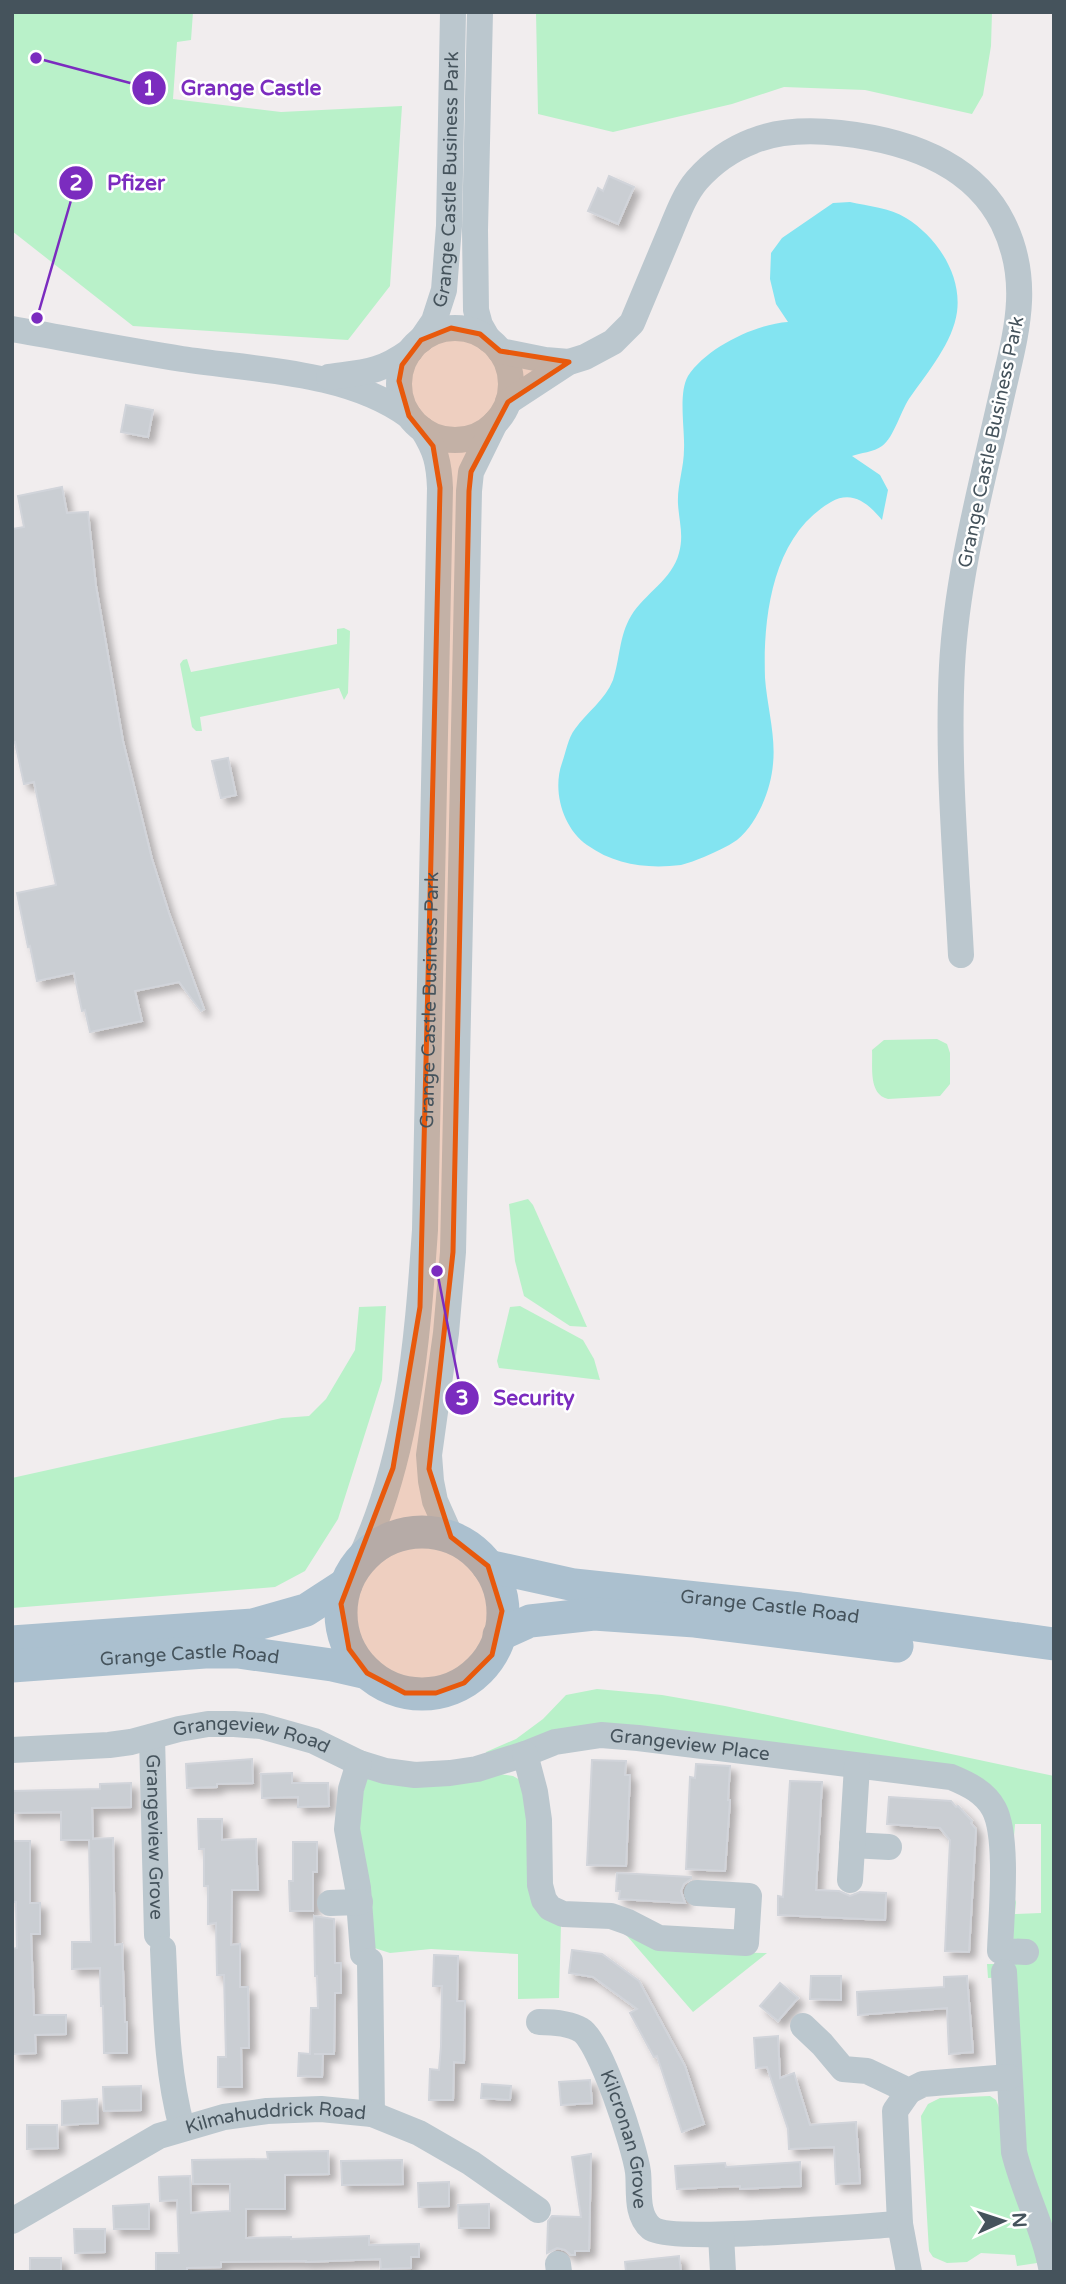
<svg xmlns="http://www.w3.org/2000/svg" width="1066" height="2284" viewBox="0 0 1066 2284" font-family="'Varela Round',sans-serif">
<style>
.green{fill:#b9f1c9}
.water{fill:#83e4f1}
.building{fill:#caced3;stroke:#d1d4da;stroke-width:2;filter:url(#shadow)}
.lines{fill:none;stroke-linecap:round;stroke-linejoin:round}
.minor{stroke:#bbc7ce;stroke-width:26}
.major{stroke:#abc0cf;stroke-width:33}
.marked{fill:#e8590c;fill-opacity:0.2;stroke:#e8590c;stroke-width:5;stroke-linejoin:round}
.labels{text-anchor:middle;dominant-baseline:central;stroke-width:5;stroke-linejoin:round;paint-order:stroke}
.street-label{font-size:19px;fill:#45535c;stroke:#fff}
.leader{fill:none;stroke:#7b2cbf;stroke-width:2.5}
.callout-dot{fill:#7b2cbf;stroke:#fff;stroke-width:2.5}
.mark-label{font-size:21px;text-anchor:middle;font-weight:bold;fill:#fff}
.callout-label{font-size:21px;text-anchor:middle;font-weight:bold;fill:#7b2cbf;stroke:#fff;stroke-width:5;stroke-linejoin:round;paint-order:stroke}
</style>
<defs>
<filter id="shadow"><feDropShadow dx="6" dy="6" stdDeviation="3.5" flood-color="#0004"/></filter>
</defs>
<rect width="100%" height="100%" fill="#f1edee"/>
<g class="green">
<polygon points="12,12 193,12 191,40 177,42 173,99 281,112 402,106 390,286 348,340 133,326 12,231"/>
<polygon points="536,12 992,12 991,46 983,95 972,114 865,90 784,87 732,104 613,132 538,114"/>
<polygon points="344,628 350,631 348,693 344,700 339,688 200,717 202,731 196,731 192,727 180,664 183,660 187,659 191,672 337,644 337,629"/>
<path d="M937,1039L947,1044L950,1053V1084L940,1096L888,1099C868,1094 873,1067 872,1050L884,1040Z"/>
<polygon points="528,1199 533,1205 587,1327 570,1326 524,1296 515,1261 509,1204"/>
<polygon points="386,1306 382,1380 338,1519 305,1571 275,1587 12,1608 12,1478 282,1418 309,1416 326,1399 355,1350 359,1307"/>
<polygon points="520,1306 583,1340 594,1359 600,1380 499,1368 497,1361 510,1307"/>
<polygon points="597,1689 662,1695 725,1706 1054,1776 1054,2248 1025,2155 1010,1977 988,1978 987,1964 1025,1964 1013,1944 1014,1897 1016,1902 1015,1914 1041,1913 1041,1824 1015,1824 1014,1836 992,1791 647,1731 487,1758 486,1752 516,1739 543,1719 566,1695"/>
<polygon points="499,1774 513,1776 522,1781 561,1924 559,1998 518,1999 518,1954 431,1949 390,1953 368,1946 355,1820 367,1779"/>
<polygon points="621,1929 664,1951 767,1953 693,2012"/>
<polygon points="990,2096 996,2100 1000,2110 1041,2256 1037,2263 1017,2266 1015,2255 981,2253 967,2262 947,2263 933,2257 929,2251 921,2116 928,2104 940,2098"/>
</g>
<path class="water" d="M850,202C868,206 890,208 906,218C937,237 962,275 957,312C953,342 928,372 911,396C901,409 894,438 882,446C874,452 860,453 852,456L880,475L888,490L882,520C868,503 852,490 831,502C772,536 763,617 765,678C767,706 776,736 773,764C771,789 758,823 737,840C727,847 715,852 704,857C696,860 689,863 681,865C647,869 615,865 587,845C563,828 552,791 562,763C566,752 568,738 575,729C587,712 605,700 613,680C620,659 619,636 631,616C645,593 672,580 679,553C684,535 679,521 678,504C677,486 684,468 684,449C685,430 678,393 688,376C706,348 755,324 788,322L776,304L770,279L771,253L782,238L833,203Z"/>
<g class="building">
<polygon points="609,176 634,187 618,224 588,211 598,188 603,191"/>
<polygon points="126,405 153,410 148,437 121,432"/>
<polygon points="62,487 67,513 88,512 96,586 123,741 152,859 169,913 204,1009 201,1011 179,982 135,991 142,1021 90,1032 85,1010 82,1011 74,973 37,981 30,946 28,947 17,893 56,885 34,782 24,784 15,742 12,743 12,529 24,527 18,496"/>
<polygon points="228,758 236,795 221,798 212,761"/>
<polygon points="252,1759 253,1783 217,1784 217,1787 187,1788 186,1764"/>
<polygon points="592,1760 626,1761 625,1775 630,1775 626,1866 587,1865"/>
<polygon points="696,1764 730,1766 728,1800 730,1800 725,1871 686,1869 690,1777 695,1778"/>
<polygon points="292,1773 292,1783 328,1783 329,1806 298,1807 298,1797 262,1798 261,1774"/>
<polygon points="790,1781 822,1782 816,1890 839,1891 850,1896 860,1892 886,1893 885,1920 778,1915 778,1896 783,1897"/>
<polygon points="131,1783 131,1807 92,1808 93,1839 113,1838 115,1945 122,1944 125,2022 127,2022 127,2053 104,2053 103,2006 101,2006 100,1968 72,1969 72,1942 91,1942 89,1840 61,1840 61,1812 12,1813 12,1791 100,1789 100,1784"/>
<polygon points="889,1797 951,1801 956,1807 958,1806 972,1821 971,1823 976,1829 969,1952 945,1951 950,1840 940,1828 887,1824"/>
<polygon points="198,1819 222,1819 222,1840 256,1839 258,1890 232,1890 231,1945 240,1944 240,1987 248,1987 249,2048 241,2048 242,2087 218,2087 218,2057 226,2057 224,1975 217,1975 216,1923 208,1924 208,1886 204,1886 204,1849 199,1849"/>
<polygon points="12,1841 30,1841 30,1903 40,1903 40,1934 31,1934 34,2015 66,2015 66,2034 35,2035 36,2053 13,2054 12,1949 17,1948 16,1902 12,1902"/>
<polygon points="293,1842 317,1842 317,1872 313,1872 313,1911 290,1911 289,1881 293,1881"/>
<polygon points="617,1873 691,1877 691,1879 684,1884 681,1891 685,1903 619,1899 620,1891 616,1891"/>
<polygon points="314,1916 334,1919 335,1963 341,1963 341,1993 335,1993 334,2054 314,2054 323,2054 322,2077 298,2076 299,2053 310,2054 311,2008 318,2008 317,1976 315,1976"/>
<polygon points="572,1950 602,1954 639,1981 685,2066 704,2124 682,2132 657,2056 654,2057 630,2013 637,2009 593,1977 569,1973"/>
<polygon points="434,1955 458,1956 457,2001 465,2001 464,2063 454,2062 453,2100 429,2100 430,2069 439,2070 441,2046 442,1986 433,1986"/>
<polygon points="811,1976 841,1976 841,2000 810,1999"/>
<polygon points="967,1976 973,2052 949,2054 947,2008 858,2015 857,1992 944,1987 944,1977"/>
<polygon points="780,1983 798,1998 778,2021 760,2006"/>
<polygon points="778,2036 780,2078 794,2073 810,2125 856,2122 860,2183 836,2184 834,2147 789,2149 788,2129 767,2067 756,2068 754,2038"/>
<polygon points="590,2080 592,2103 561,2105 559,2082"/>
<polygon points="482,2084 511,2086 510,2100 481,2098"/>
<polygon points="141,2086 141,2110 104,2111 103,2087"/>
<polygon points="97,2099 98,2123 62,2125 62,2101"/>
<polygon points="27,2125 57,2125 58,2148 27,2149"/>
<polygon points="328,2151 329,2174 285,2175 285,2209 246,2209 246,2238 291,2237 291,2239 369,2236 369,2245 419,2244 419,2257 411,2257 411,2268 381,2269 380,2259 306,2262 306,2261 221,2262 221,2267 187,2268 187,2272 156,2272 156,2253 179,2253 177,2200 160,2201 159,2177 190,2176 191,2213 230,2211 230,2184 193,2184 192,2160 268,2159 267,2152"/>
<polygon points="591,2154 589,2251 575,2251 575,2255 571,2255 565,2250 557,2248 547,2253 548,2221 552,2216 581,2217 572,2157"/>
<polygon points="402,2160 403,2184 342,2185 341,2161"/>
<polygon points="800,2162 801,2186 740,2189 740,2186 677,2189 675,2166 725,2163 726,2167"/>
<polygon points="449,2182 449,2206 419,2207 418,2183"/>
<polygon points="149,2204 149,2229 114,2229 113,2206"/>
<polygon points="489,2204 489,2228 459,2228 458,2205"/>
<polygon points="74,2229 105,2229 105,2252 75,2253"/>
<polygon points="679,2256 681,2272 626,2272 625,2262"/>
<rect x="30" y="2258" width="31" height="14"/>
</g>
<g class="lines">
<g class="minor">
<polyline points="480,12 475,230 476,310 480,325 488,339"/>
<circle cx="455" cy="384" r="56"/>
<path d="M12,329C69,339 125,350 182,359C255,370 348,371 409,416"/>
<path id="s1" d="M421,340L434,321L444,290L449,226L453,12"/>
<polyline points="500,351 545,360 569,362"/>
<path d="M329,377C365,372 379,373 410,351"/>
<path d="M508,402L569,362L585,357L613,342L632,323C645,292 658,261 671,230C678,213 685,194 697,180C712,163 732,149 753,141C780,130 812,130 840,133C904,140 972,161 1003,223C1032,282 1016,333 1002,394C982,484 957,574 952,666C947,762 956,859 961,955"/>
<polyline points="451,1537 435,1501 431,1481 429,1455 446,1333 453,1252 469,491 471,472 495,423"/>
<path id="s2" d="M357,1565C408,1460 417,1345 425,1230L440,488C439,463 436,451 423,430"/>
<path id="s3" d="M152,1737L157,1935"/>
<path id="s4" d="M12,1750L109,1745L131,1742L179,1729L208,1724H234L261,1726L314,1741L359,1763L385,1771L415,1775L450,1773L477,1769L525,1754L555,1742L601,1735L638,1738L951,1777C968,1784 985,1792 994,1809C1009,1837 1001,1918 1000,1951L1026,1952"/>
<polyline points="525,1754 535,1792 539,1820 540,1885 544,1900 550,1908 563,1914 611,1916 628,1922 659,1938 746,1943 749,1896 697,1893"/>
<polyline points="359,1763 351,1789 347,1829 358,1888 363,1954"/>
<polyline points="852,1845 889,1847"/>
<polyline points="850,1880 857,1766"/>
<polyline points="330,1903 360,1902"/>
<path d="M163,1949C166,2009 166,2069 182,2128"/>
<polyline points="370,1961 372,2114"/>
<path d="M1004,1972L1014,2152C1024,2193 1045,2231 1052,2272"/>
<path id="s5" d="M539,2022C553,2022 569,2023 581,2030C600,2040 635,2148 638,2172C640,2189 635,2214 651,2228C669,2243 865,2226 900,2224"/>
<polyline points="803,2026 822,2044 843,2069 867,2071 909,2091 923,2084 1009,2077"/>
<polyline points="909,2091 895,2111 900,2224 909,2272"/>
<path id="s6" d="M12,2221L159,2136L224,2117L267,2111L321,2109L372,2114L419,2133L471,2163L538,2210"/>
<polyline points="721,2235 723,2272"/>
<polyline points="558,2264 559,2272"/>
</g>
<g class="major">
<circle cx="422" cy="1613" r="81"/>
<path id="s7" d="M488,1566L574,1585L800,1609L1054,1644"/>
<polyline points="499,1635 530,1621 594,1614 695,1621 897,1646"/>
<polyline points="12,1642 253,1625 306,1610 346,1584"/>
<path id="s8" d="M12,1666L205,1652H238L332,1665L367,1673"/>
</g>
</g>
<path class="marked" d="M451,328L480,334L500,351L569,362L508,402L471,472L469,491L453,1252L429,1469L451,1537L488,1566L502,1611L492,1655L464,1683L436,1693H405L367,1673L349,1649L341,1604L393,1468L420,1307L440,488L433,446L409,416L399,381L402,365L421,340Z"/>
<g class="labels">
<g class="street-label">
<text stroke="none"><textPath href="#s1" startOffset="166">Grange Castle Business Park</textPath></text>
<text transform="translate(991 442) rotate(-78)">Grange Castle Business Park</text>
<text stroke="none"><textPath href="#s2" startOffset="574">Grange Castle Business Park</textPath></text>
<text stroke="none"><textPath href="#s7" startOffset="285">Grange Castle Road</textPath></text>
<text stroke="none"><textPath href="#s8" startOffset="178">Grange Castle Road</textPath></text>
<text stroke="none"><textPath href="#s4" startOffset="243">Grangeview Road</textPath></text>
<text stroke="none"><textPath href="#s4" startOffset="695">Grangeview Place</textPath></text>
<text stroke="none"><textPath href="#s3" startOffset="100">Grangeview Grove</textPath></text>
<text stroke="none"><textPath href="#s6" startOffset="289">Kilmahuddrick Road</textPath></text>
<text stroke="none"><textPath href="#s5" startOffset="163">Kilcronan Grove</textPath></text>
</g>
</g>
<path class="leader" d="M36 58L149 88M37 318L76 183M437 1271L462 1398"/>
<g class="callout-dot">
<circle cx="36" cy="58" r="7"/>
<circle cx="37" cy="318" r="7"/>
<circle cx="437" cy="1271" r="7"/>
<circle cx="149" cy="88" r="18"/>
<circle cx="76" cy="183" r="18"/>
<circle cx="462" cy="1398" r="18"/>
</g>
<g class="mark-label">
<text x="149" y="95">1</text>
<text x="76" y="190">2</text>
<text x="462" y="1405">3</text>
</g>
<g class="callout-label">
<text x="251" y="95">Grange Castle</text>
<text x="136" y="190">Pfizer</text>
<text x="534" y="1405">Security</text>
</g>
<rect width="1066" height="2284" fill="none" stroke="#45535c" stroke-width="28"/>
<g transform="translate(1003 2221) rotate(87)" stroke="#ffffff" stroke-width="5" paint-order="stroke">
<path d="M0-5L12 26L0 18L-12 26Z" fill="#45535c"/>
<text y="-10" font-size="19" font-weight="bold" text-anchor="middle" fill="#45535c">N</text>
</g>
</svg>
